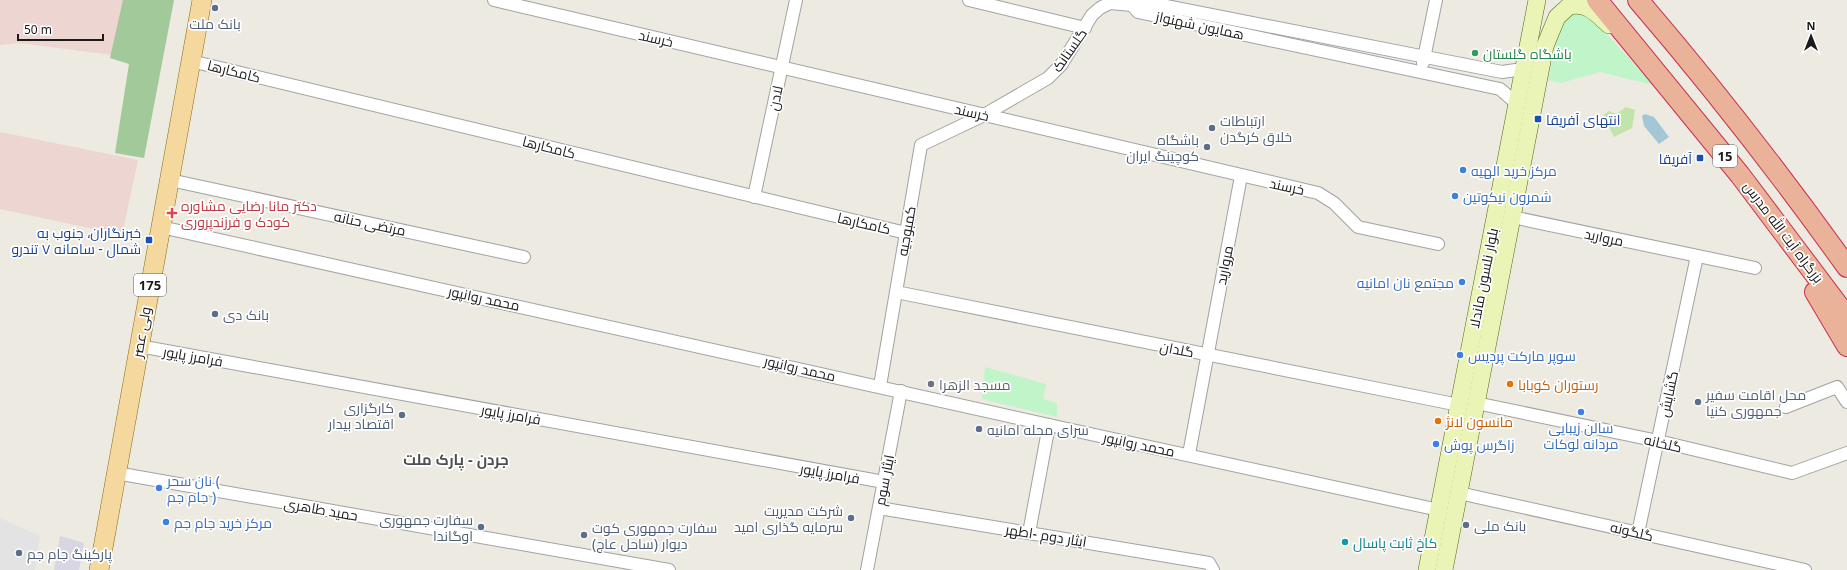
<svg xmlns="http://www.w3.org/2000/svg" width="1847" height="570" viewBox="0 0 1847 570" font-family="'Noto Sans',Cairo,sans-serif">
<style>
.commercial{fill:#edd5d1}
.grass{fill:#c0e4aa}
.forest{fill:#a2c999}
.park{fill:#c0f5c9}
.parking{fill:#e3e3e3}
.plaza{fill:#d7d6e2}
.water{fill:#a4c7d7}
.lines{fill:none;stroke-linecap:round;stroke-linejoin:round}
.minor-casing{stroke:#a2a2a2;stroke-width:14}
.secondary-casing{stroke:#55690c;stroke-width:18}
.primary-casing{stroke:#896c0a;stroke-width:20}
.trunk-casing{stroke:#ca2f54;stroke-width:22}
.minor{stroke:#fff;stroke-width:12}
.secondary{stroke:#ebf4b7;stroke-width:17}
.primary{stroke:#f5d89e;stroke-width:19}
.trunk{stroke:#eab299;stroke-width:20}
.service-dot{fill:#5c6f8a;stroke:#fff;stroke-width:1.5}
.leisure-dot{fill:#2e9e5b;stroke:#fff;stroke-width:1.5}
.transit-dot{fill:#1a4fb4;stroke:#fff;stroke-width:1.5}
.shop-dot{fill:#3f7fe0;stroke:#fff;stroke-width:1.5}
.health-dot{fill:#e0444e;stroke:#fff;stroke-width:1.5}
.worship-dot{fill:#6b7280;stroke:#fff;stroke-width:1.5}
.food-dot{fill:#e8710a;stroke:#fff;stroke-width:1.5}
.culture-dot{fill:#0f9aa8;stroke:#fff;stroke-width:1.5}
.labels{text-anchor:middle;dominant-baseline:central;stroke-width:3.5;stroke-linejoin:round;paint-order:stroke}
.shield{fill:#fff;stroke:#5f5f5f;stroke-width:1}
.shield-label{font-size:13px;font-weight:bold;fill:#1b1b1b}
.service-label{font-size:14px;fill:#4e5e75;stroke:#fff;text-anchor:start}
.street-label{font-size:14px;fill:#1b1b1b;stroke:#fff}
.leisure-label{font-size:14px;fill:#27864d;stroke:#fff;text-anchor:start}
.transit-label{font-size:14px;fill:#164399;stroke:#fff;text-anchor:end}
.shop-label{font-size:14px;fill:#366cbe;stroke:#fff;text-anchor:start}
.health-label{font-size:14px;fill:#be3a42;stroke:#fff;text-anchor:start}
.worship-label{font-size:14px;fill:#5b616d;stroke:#fff;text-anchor:start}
.food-label{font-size:14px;fill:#c56008;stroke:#fff;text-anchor:start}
.culture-label{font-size:14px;fill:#0d838f;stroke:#fff;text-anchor:start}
.neighbourhood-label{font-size:15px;font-weight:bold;fill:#4e4e4e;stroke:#fff}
</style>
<rect width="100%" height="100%" fill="#eceae1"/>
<g class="commercial">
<polygon points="0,0 169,0 160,61 19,43 0,45"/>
<polygon points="0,132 138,160 122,235 0,209"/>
</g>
<polygon class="grass" points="1626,107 1635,110 1632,128 1614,137 1603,115 1609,111 1616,114"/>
<polygon class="forest" points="123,0 174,0 144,158 115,153 129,64 110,58"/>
<g class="park">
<polygon points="1577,11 1596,22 1653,85 1600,72 1561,83 1548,80 1560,23 1567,15"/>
<polygon points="985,367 1046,384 1043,399 1057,403 1057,417 982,399"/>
</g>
<polygon class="parking" points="0,518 40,536 35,570 0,570"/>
<polygon class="plaza" points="60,536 84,543 79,570 54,570"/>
<polygon class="water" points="1645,114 1654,117 1669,137 1659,144 1644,126 1642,116"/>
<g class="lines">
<g class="minor-casing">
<g id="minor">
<polyline points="494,0 1318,193 1334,203 1358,227 1438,244"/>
<polyline points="969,0 1085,28"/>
<polyline points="1132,5 1138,12 1500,89 1517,104"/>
<polyline points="1132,5 1141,1 1502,72 1523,69"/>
<polyline points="191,61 906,233"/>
<polyline points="1423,63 1436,0"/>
<polyline points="170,180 524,257"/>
<polyline points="754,197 796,0"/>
<polyline points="1512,217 1755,268"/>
<polyline points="161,227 1049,425 1439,510"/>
<polyline points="896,292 1459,405"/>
<polyline points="139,346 884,482"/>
<polyline points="880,386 921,145 984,115 1048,78 1061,65 1092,15 1100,8 1110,3 1132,5"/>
<polyline points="1476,403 1658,441 1792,473 1847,453"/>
<polyline points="1786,407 1837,387 1847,402"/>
<polyline points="1189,454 1241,176"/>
<polyline points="116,473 669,570"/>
<polyline points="1459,493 1805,570"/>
<polyline points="879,508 1209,563 1213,570"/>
<polyline points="1029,533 1049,425"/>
<polyline points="1638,533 1697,256"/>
<polyline points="867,570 901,391"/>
</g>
</g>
<g class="secondary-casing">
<g id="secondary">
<polyline points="1427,570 1537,0"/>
<path d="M1444,570L1545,46L1557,17L1569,6C1587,2 1596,13 1609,25"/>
</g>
</g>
<g class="primary-casing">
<polyline id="primary" points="99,570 202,0"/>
</g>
<g class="trunk-casing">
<g id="trunk">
<polyline points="1597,0 1740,175 1847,317"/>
<path d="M1638,0C1712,86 1781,175 1847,267"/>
<polyline points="1815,292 1847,346"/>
</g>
</g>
<use href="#minor" class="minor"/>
<use href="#secondary" class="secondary"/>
<use href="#primary" class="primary"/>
<use href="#trunk" class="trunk"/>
</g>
<g class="service-dot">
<circle cx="215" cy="8" r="4"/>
<circle cx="1212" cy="128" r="4"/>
<circle cx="1207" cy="147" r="4"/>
<circle cx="215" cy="314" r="4"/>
<circle cx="1698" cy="402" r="4"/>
<circle cx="402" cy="415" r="4"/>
<circle cx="979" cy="429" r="4"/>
<circle cx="851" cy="518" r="4"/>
<circle cx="1466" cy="525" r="4"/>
<circle cx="481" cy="527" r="4"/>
<circle cx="584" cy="535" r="4"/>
<circle cx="19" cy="553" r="4"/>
</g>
<circle class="leisure-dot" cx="1475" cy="53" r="4"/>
<g class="transit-dot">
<rect x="1534" y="115" width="8" height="8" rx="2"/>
<rect x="1696" y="154" width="8" height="8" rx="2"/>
<rect x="145" y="236" width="8" height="8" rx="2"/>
</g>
<g class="shop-dot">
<circle cx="1463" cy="170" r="4"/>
<circle cx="1455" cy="196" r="4"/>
<circle cx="1462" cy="282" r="4"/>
<circle cx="1460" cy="355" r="4"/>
<circle cx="1581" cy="412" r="4"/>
<circle cx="1436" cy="444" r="4"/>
<circle cx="159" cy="488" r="4"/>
<circle cx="166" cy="522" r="4"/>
</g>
<path class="health-dot" d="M170 207h4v4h4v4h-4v4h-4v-4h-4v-4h4z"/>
<circle class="worship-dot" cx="931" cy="384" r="4"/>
<g class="food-dot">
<circle cx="1510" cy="384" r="4"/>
<circle cx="1438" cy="421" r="4"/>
</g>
<circle class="culture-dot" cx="1345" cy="542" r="4"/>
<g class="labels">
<g class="shield">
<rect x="1713" y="145" width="24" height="22" rx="3"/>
<rect x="134" y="274" width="32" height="22" rx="3"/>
</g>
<g class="shield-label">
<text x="1725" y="156">15</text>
<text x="150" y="285">175</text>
</g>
<g class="service-label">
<text x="215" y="23" text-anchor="middle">بانک ملت</text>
<text x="1220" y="120">ارتباطات<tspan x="1220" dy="16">خلاق کرگدن</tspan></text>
<text x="1199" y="139" text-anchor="end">باشگاه<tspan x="1199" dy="16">کوچینگ ایران</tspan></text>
<text x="223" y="314">بانک دی</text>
<text x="1706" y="394">محل اقامت سفیر<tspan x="1706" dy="16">جمهوری کنیا</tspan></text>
<text x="394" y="407" text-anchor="end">کارگزاری<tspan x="394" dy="16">اقتصاد بیدار</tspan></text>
<text x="987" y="429">سرای محله امانیه</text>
<text x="843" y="510" text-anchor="end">شرکت مدیریت<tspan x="843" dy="16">سرمایه گذاری امید</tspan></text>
<text x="473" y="519" text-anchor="end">سفارت جمهوری<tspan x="473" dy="16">اوگاندا</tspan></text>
<text x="1474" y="525">بانک ملی</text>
<text x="592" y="527">سفارت جمهوری کوت<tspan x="592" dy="16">دیوار (ساحل عاج)</tspan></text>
<text x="27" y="553">پارکینگ جام جم</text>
</g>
<g class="street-label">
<text transform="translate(1200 25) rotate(12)">همایون شهنواز</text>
<text transform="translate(656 38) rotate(13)">خرسند</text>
<text transform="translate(1069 50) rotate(-55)">گلستانک</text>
<text transform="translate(234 71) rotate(14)">کامکارها</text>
<text transform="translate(775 98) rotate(-78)">لادن</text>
<text transform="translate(972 112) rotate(13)">خرسند</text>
<text transform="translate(549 147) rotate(14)">کامکارها</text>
<text transform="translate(1287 186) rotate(12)">خرسند</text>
<text transform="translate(370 223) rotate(12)">مرتضی حنانه</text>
<text transform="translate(864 223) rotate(13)">کامکارها</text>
<text transform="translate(906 231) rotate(-80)">کمبوجیه</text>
<text transform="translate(1784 232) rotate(53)">بزرگراه آیت الله مدرس</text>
<text transform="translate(1604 237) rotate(12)">مروارید</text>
<text transform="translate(1224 265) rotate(-79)">مروارید</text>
<text transform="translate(1483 278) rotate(-79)">بلوار نلسون ماندلا</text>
<text transform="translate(484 298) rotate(12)">محمد روانپور</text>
<text transform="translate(141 332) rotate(-80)">ولی عصر</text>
<text transform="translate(1177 349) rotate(11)">گلدان</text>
<text transform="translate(193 356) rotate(10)">فرامرز پایور</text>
<text transform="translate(800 368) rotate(13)">محمد روانپور</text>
<text transform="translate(1668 394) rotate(-78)">گشایش</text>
<text transform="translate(511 414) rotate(10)">فرامرز پایور</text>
<text transform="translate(1663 443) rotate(13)">گلخانه</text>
<text transform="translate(1139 444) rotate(12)">محمد روانپور</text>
<text transform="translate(830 473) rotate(10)">فرامرز پایور</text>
<text transform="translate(884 480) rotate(-79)">ایثار سوم</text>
<text transform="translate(321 509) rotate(10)">حمید طاهری</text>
<text transform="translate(1632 531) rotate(13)">گلگونه</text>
<text transform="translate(1046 535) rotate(9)">ایثار دوم -اطهر</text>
</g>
<g class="leisure-label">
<text x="1483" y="53">باشگاه گلستان</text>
</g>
<g class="transit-label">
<text x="1546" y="119" text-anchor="start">انتهای آفریقا</text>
<text x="1692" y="158">آفریقا</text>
<text x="141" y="232">خبرنگاران، جنوب به<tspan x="141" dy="16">شمال - سامانه ۷ تندرو</tspan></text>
</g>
<g class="shop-label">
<text x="1471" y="170">مرکز خرید الهیه</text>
<text x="1463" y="196">شمرون نیکوتین</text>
<text x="1454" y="282" text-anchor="end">مجتمع نان امانیه</text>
<text x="1468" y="355">سوپر مارکت پردیس</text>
<text x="1581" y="427" text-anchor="middle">سالن زیبایی<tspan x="1581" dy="16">مردانه لوکات</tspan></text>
<text x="1444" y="444">زاگرس پوش</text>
<text x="167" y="480">نان سحر (<tspan x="167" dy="16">جام جم )</tspan></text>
<text x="174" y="522">مرکز خرید جام جم</text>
</g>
<g class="health-label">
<text x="181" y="205">دکتر مانا رضایی مشاوره<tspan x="181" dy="16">کودک و فرزندپروری</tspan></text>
</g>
<g class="worship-label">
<text x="939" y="384">مسجد الزهرا</text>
</g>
<g class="food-label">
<text x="1518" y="384">رستوران کوبابا</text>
<text x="1446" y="421">مانسون لانژ</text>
</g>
<g class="culture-label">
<text x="1353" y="542">کاخ ثابت پاسال</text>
</g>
<g class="neighbourhood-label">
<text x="456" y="459">جردن - پارک ملت</text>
</g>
</g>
<g transform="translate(1811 36)" stroke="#ffffff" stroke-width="3" paint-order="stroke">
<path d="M0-3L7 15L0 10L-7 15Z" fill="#1b1b1b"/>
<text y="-6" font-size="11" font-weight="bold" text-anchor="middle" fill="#1b1b1b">N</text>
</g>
<path d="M18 34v6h85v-6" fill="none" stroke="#1b1b1b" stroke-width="2"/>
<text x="24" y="34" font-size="12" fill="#1b1b1b" stroke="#ffffff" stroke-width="3" paint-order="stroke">50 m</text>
</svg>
